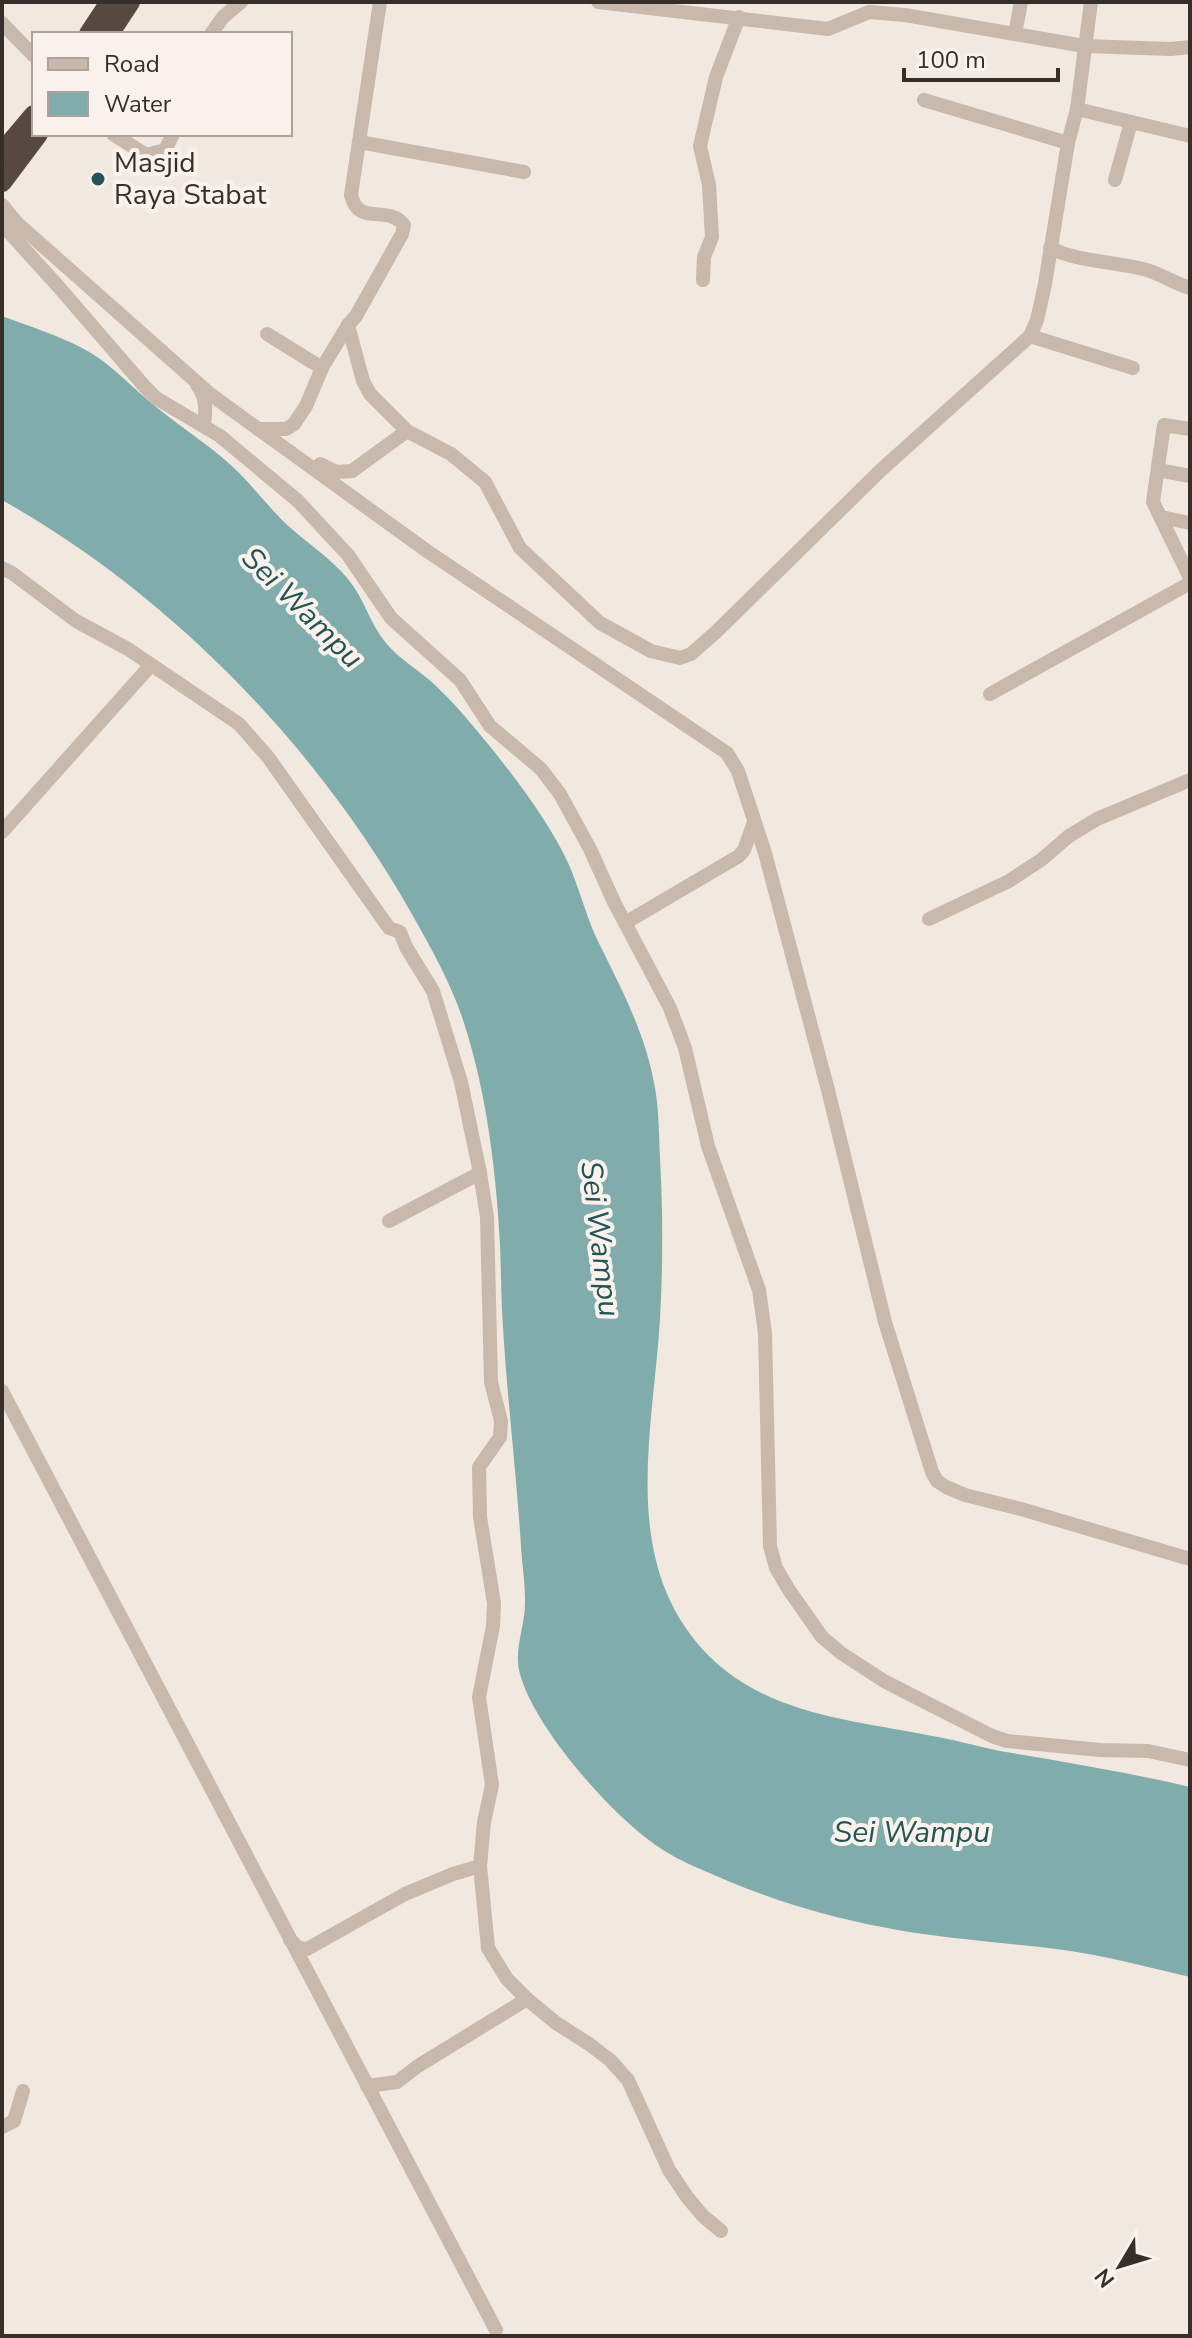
<svg xmlns="http://www.w3.org/2000/svg" width="1192" height="2338" viewBox="0 0 1192 2338" font-family="'Nunito Sans',sans-serif">
<style>
.water{fill:#80acac}
.lines{fill:none;stroke-linecap:round;stroke-linejoin:round}
.minor{stroke:#c9b8ac;stroke-width:14}
.highway{stroke:#584842;stroke-width:20}
.poi-dot{fill:#235556;stroke:#f9f2ec;stroke-width:3}
.labels{text-anchor:middle;dominant-baseline:central;stroke-width:8;stroke-linejoin:round;paint-order:stroke}
.poi-label{font-size:28px;fill:#372e2a;stroke:#f9f2ec;text-anchor:start}
.water-label{font-size:30px;font-style:italic;fill:#235556;stroke:#f9f2ec}
</style>
<rect width="100%" height="100%" fill="#f1e8df"/>
<path class="water" d="M2,316C29,326 57,335 82,348C108,361 126,382 149,401C176,424 207,443 233,467C251,484 266,504 284,522C305,542 330,557 348,579C364,598 370,624 386,643C400,660 419,670 435,685C450,699 465,716 478,732C509,769 550,822 569,865C579,888 585,912 595,935C621,989 647,1034 656,1094C659,1115 659,1137 660,1158C663,1213 663,1265 660,1319C653,1434 618,1564 709,1656C767,1714 851,1720 927,1735C952,1739 976,1746 1000,1751C1064,1762 1127,1772 1190,1787V1977C1148,1967 1106,1956 1064,1950C1003,1942 942,1939 882,1927C829,1917 778,1902 728,1881C705,1871 681,1862 660,1848C613,1817 535,1729 520,1674C513,1649 526,1625 525,1599C525,1582 522,1564 521,1546C516,1467 506,1389 502,1310C501,1288 501,1267 500,1245C496,1171 487,1094 464,1023C452,985 432,950 413,916C318,747 171,595 2,500Z"/>
<g class="lines">
<g class="minor">
<path d="M380,2L351,195C358,227 388,204 404,225L402,234L356,316L348,325L363,381L370,394L407,431L451,454L485,482L520,548L600,623L651,651L680,658L691,654L716,632L881,470L1030,336L1037,320L1045,284L1068,143L1077,109L1091,2"/>
<polyline points="598,2 828,29 869,12 905,15 1084,46 1171,49 1190,47"/>
<polyline points="2,23 34,56"/>
<polyline points="211,34 223,17 241,2"/>
<polyline points="1015,34 1021,2"/>
<polyline points="924,100 1068,143"/>
<polyline points="1077,109 1190,136"/>
<polyline points="113,134 146,155 165,150 173,134"/>
<polyline points="359,142 524,172"/>
<polyline points="1115,180 1131,122"/>
<polyline points="2,205 17,223 210,394 427,551 727,753 738,771 765,853 828,1090 885,1322 932,1472 937,1481 946,1487 965,1495 1021,1509 1190,1559"/>
<polyline points="4,207 3,223 8,231 57,285 145,387 156,398 220,436 298,501 348,555 391,618 460,680 490,726 541,769 560,794 590,849 614,902 670,1008 685,1048 708,1146 759,1290 765,1333 770,1546 776,1568 789,1590 822,1637 841,1653 884,1681 921,1700 992,1736 1007,1741 1100,1750 1148,1751 1190,1760"/>
<path d="M1050,248C1079,262 1112,261 1143,269C1160,273 1173,283 1190,288"/>
<polyline points="703,280 704,257 712,237 709,185 700,146 716,77 739,17"/>
<polyline points="267,334 322,368"/>
<polyline points="1030,336 1133,368"/>
<path d="M197,385C207,398 206,410 204,425"/>
<polyline points="258,429 286,429 294,424 306,406 322,368 348,325"/>
<polyline points="1190,429 1164,425 1153,502 1190,578"/>
<polyline points="320,464 337,472 352,471 407,431"/>
<polyline points="1158,470 1190,476"/>
<polyline points="1161,517 1190,523"/>
<polyline points="2,568 12,573 76,621 128,649 239,724 268,757 389,928 400,932 406,947 433,991 461,1082 480,1173 389,1221"/>
<polyline points="990,694 1190,583"/>
<polyline points="2,832 151,665"/>
<polyline points="929,919 1009,881 1041,860 1069,836 1097,819 1190,780"/>
<polyline points="625,923 739,856 744,850 754,822"/>
<polyline points="480,1173 487,1217 491,1382 501,1421 500,1437 479,1467 480,1517 494,1603 493,1626 479,1697 492,1785 484,1822 480,1866 488,1948 507,1979 527,1999 556,2023 589,2044 610,2060 628,2080 669,2170 687,2197 703,2216 721,2231"/>
<polyline points="2,1391 496,2330"/>
<polyline points="290,1940 299,1948 307,1949 405,1894 453,1874 480,1866"/>
<polyline points="367,2086 397,2082 418,2066 527,1999"/>
<polyline points="2,2127 14,2121 23,2091"/>
</g>
<g class="highway">
<polyline points="89,34 110,2"/>
<polyline points="109,34 130,2"/>
<polyline points="2,153 34,115"/>
<polyline points="2,182 38,134"/>
</g>
</g>
<circle class="poi-dot" cx="98" cy="179" r="8"/>
<g class="labels">
<g class="poi-label">
<text x="114" y="163">Masjid<tspan x="114" dy="32">Raya Stabat</tspan></text>
</g>
<g class="water-label">
<text transform="translate(302 608) rotate(45)">Sei Wampu</text>
<text transform="translate(600 1239) rotate(83)">Sei Wampu</text>
<text x="912" y="1832">Sei Wampu</text>
</g>
</g>
<rect width="1192" height="2338" fill="none" stroke="#372e2a" stroke-width="8"/>
<rect x="32" y="32" width="260" height="104" fill="#f9f2ec" stroke="#aba49e" stroke-width="2"/>
<rect x="48" y="58" width="40" height="12" fill="#c9b8ac" stroke="#aba49e" stroke-width="2"/>
<text x="104" y="72" font-size="24" fill="#372e2a">Road</text>
<rect x="48" y="92" width="40" height="24" fill="#80acac" stroke="#aba49e" stroke-width="2"/>
<text x="104" y="112" font-size="24" fill="#372e2a">Water</text>
<g transform="translate(1120 2266) rotate(232)" stroke="#f9f2ec" stroke-width="6" paint-order="stroke">
<path d="M0-6L14 30L0 20L-14 30Z" fill="#372e2a"/>
<text y="-12" font-size="22" font-weight="bold" text-anchor="middle" fill="#372e2a">N</text>
</g>
<path d="M904 68v12h154v-12" fill="none" stroke="#372e2a" stroke-width="4"/>
<text x="916" y="68" font-size="24" fill="#372e2a" stroke="#f9f2ec" stroke-width="6" paint-order="stroke">100 m</text>
</svg>
